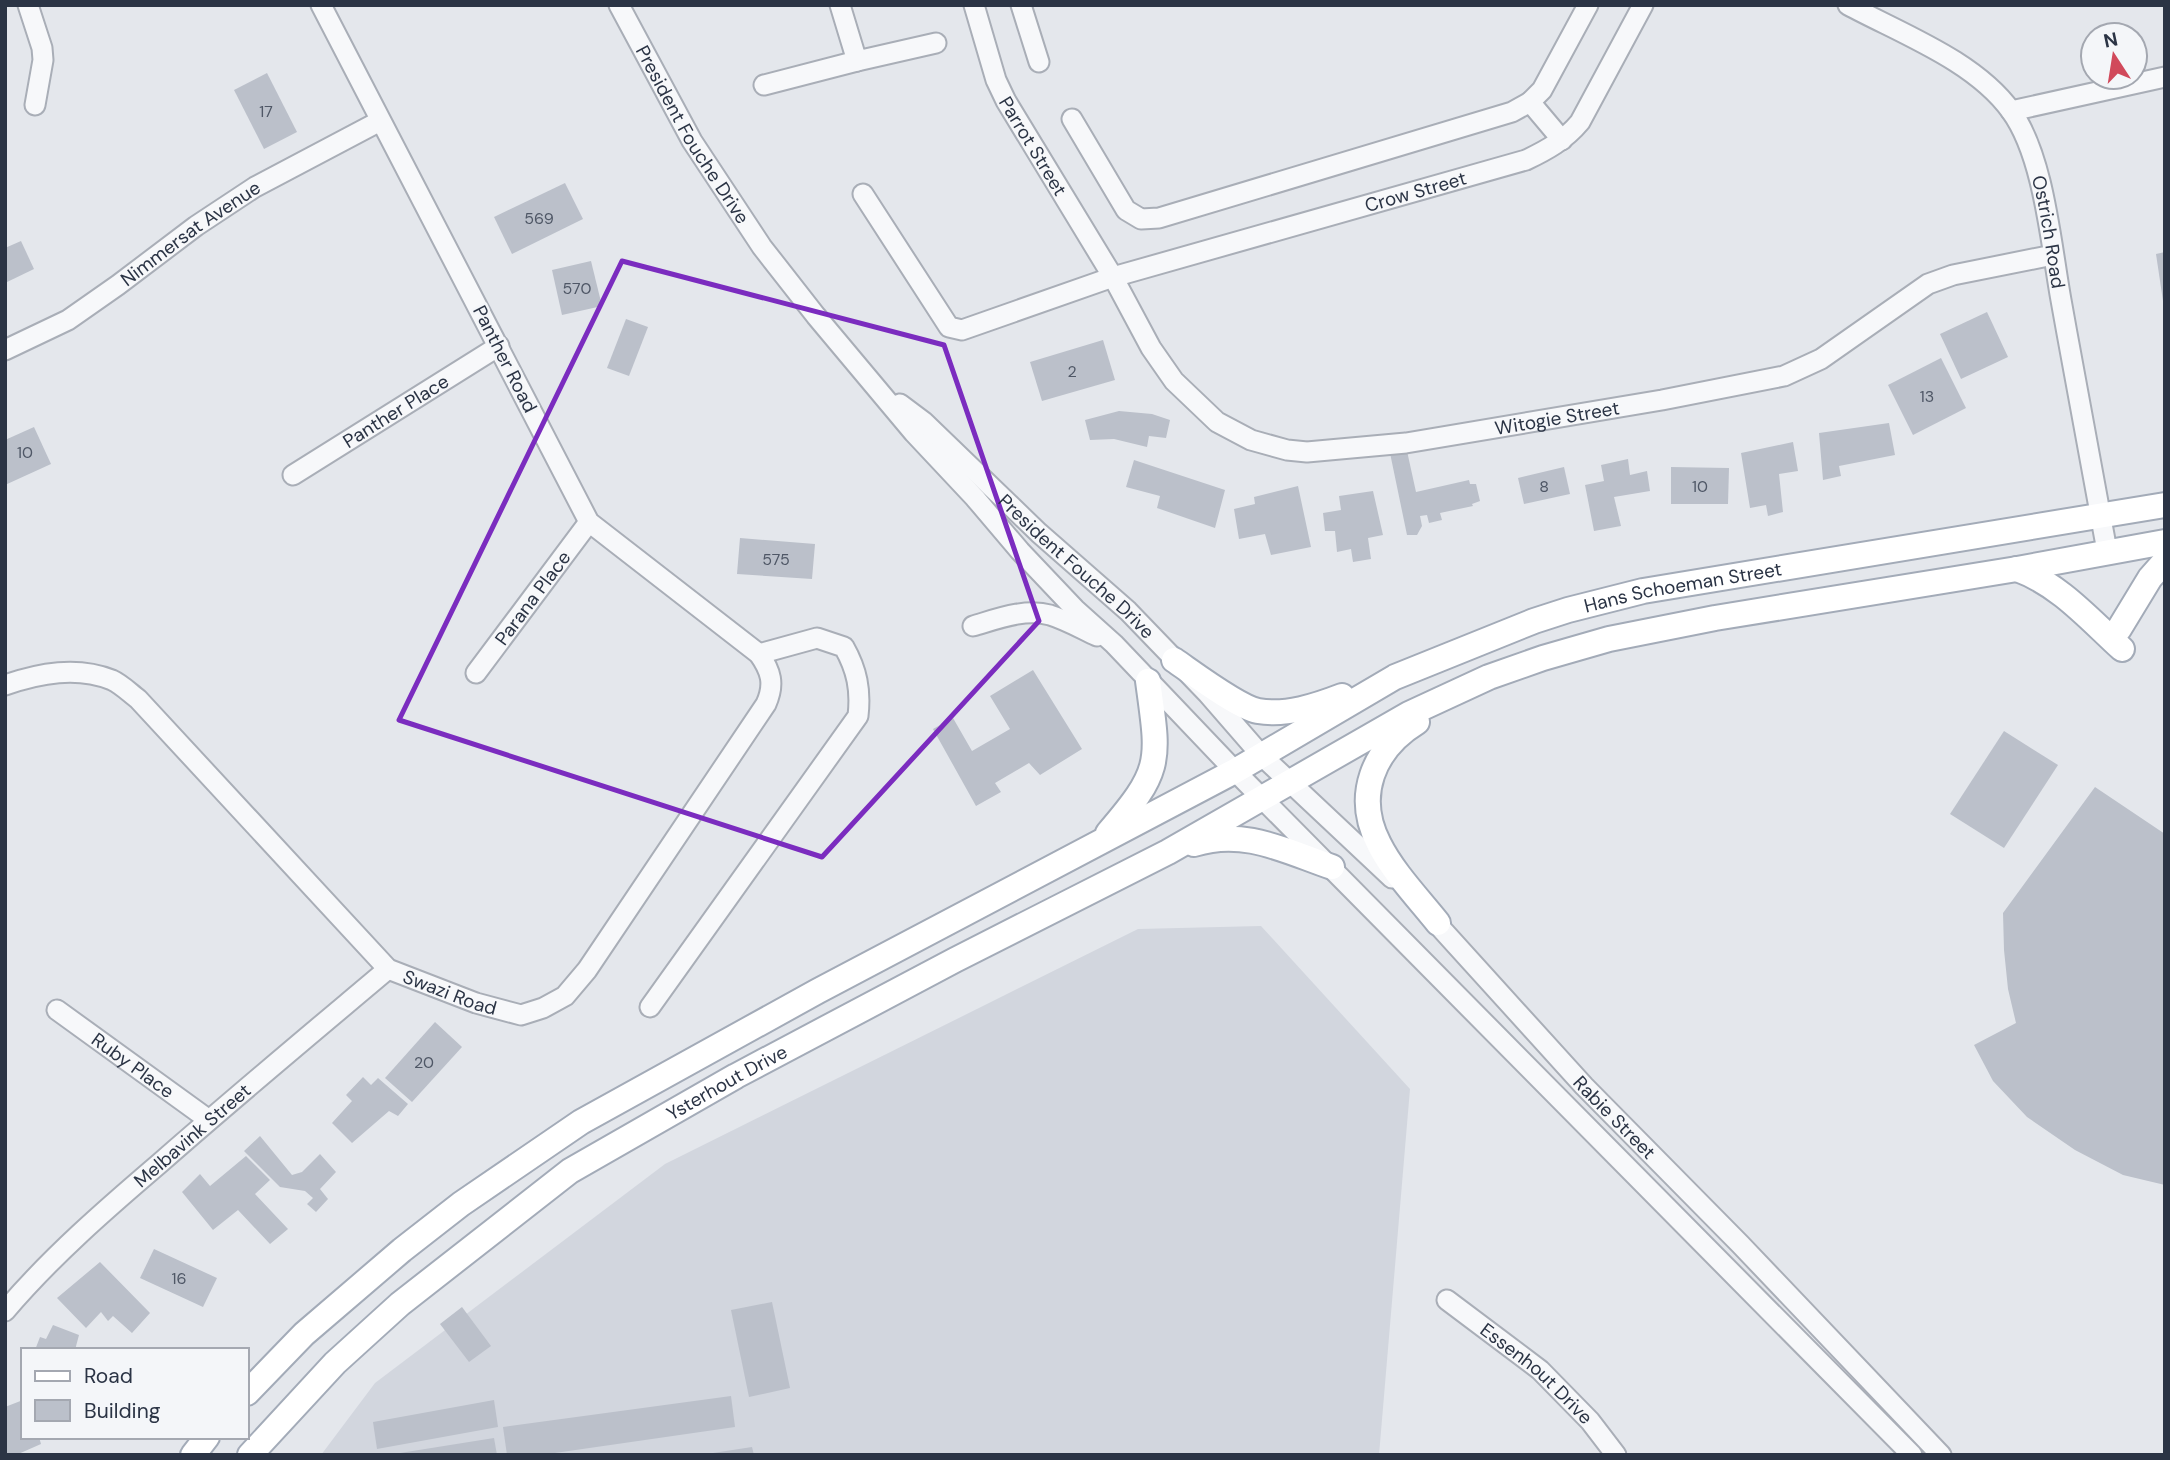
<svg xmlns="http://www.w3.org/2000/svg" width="2170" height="1460" viewBox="0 0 2170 1460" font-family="'DM Sans',sans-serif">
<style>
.built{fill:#d2d6de}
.building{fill:#bbc0ca}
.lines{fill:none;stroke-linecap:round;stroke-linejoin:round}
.minor-casing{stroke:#a9aeb7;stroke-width:23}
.major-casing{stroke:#a3abb8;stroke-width:28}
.minor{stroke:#f7f8fa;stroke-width:19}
.major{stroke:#fff;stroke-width:24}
.marked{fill:none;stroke:#7b2cbf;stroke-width:5;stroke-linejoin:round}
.labels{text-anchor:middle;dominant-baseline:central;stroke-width:5;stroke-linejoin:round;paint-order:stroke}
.number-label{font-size:16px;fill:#4f5766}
.street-label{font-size:19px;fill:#2b3445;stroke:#f4f6f9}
</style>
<rect width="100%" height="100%" fill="#e4e7ec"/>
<polygon class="built" points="1261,926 1410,1089 1379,1455 321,1455 375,1383 665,1164 1138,929"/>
<g class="building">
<polygon points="267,73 297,132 264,149 234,90"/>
<polygon points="565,183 583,219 512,254 494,217"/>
<polygon points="21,241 34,269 5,283 5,248"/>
<polygon points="2165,252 2165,301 2163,301 2156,254"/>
<polygon points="591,261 602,306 562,315 552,270"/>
<polygon points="1987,312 2008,357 1961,379 1940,334"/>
<polygon points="626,319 648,327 629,376 607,368"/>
<polygon points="1103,340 1115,380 1042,401 1030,362"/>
<polygon points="1941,358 1966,408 1913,435 1888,385"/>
<polygon points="1119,411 1152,414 1170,420 1166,438 1149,436 1147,447 1114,439 1090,440 1085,420"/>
<polygon points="1889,423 1895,455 1839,466 1841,476 1823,480 1819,433"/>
<polygon points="34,427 51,464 5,485 5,440"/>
<polygon points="1793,442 1798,471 1779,474 1783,512 1768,516 1766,505 1750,508 1741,453"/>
<polygon points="1407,451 1416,492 1469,480 1470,484 1476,484 1480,501 1472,504 1473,506 1440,513 1442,520 1429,523 1427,515 1420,516 1422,526 1417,535 1407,535 1390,453"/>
<polygon points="1628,459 1630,475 1647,471 1650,491 1614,497 1621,526 1594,531 1585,485 1604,481 1601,465"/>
<polygon points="1134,460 1225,490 1215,528 1157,508 1160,496 1126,487"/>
<polygon points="1564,467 1570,494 1524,504 1518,478"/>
<polygon points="1671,467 1729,468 1728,504 1671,504"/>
<polygon points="1298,486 1311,547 1271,555 1265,534 1239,539 1234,509 1255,504 1254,497"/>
<polygon points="1373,491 1383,535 1368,538 1371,559 1353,562 1351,549 1337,552 1335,531 1325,531 1323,513 1341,510 1339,496"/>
<polygon points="740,538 815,544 812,579 737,574"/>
<polygon points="1033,670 1082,749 1040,775 1029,763 995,783 1001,792 976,806 933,729 953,718 972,751 1010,729 990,696"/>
<polygon points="2004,731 2058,765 2004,848 1950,814"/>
<polygon points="2095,787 2165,834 2165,1185 2123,1175 2075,1150 2027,1117 1993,1081 1974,1045 2016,1023 2008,989 2004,950 2003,913"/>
<polygon points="435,1022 462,1047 412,1102 385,1078"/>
<polygon points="363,1077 371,1085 378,1078 408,1104 398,1116 389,1111 352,1143 332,1123 352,1101 346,1095"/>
<polygon points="260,1136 292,1175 302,1172 320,1154 336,1172 320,1189 328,1199 316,1212 307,1204 313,1198 305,1191 280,1187 244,1151"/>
<polygon points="246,1156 270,1180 255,1194 288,1229 270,1244 238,1210 213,1230 182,1192 200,1174 210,1186"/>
<polygon points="154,1249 217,1278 203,1307 140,1278"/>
<polygon points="100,1262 150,1313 132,1333 113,1316 108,1321 101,1312 86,1328 57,1298"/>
<polygon points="772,1302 790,1388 749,1397 731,1310"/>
<polygon points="462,1307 491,1346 469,1362 440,1324"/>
<polygon points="53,1325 79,1335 75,1350 35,1350 40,1337 46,1339"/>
<polygon points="731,1396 735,1427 541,1455 507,1455 503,1427"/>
<polygon points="23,1400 23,1437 39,1437 41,1444 16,1455 5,1455 5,1407"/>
<polygon points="494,1400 498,1427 377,1449 373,1422"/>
<polygon points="494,1438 497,1455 400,1455 400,1453"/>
<polygon points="752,1447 754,1455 713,1455 713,1453"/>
</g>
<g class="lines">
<g class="minor-casing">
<g id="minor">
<polyline points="28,5 42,48 43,60 35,105"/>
<path id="s1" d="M619,5L692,141L762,247L816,316L914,433L975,498L1020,551L1075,609L1114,644L1235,771L1912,1455"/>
<polyline points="840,5 857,61 936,43"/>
<path id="s2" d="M974,5L996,80L1006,101L1113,277L1151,348L1174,381L1217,422L1251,440L1287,450L1307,452L1406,443L1662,400L1784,376L1821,359L1928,284L1953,275L2053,255"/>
<polyline points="1021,5 1039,62"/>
<path id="s3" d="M1848,5C1902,34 1975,61 2011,111C2044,156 2051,245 2061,300C2076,384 2092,468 2107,551"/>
<polyline points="764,85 857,61"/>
<polyline points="2011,111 2165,77"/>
<polyline points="1072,119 1126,210 1141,219 1159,218 1512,112 1530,102"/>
<polyline points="1562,140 1530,102 1542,90 1588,5"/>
<path id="s4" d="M863,194L949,327L962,330L1113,277L1526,160C1547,150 1565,140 1580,122L1643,5"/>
<path id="s5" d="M5,350L68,320L118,285L196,226L255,187L380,121"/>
<path id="s6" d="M900,404L924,422L1039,533L1128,611L1208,694L1261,755L1392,878"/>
<path id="s7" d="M293,475L499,346"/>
<path d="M973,626C997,619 1025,608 1050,615C1066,620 1082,629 1097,636"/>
<path id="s8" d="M476,673L589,522"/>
<path id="s9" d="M5,685C40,673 77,666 112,680C121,684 130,693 138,699L388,969L476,1003L521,1015L543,1008L565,996L587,970L766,704C775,684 771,671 759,654L589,522L321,5"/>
<path id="s10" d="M1428,914L1584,1086L1740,1244L1941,1455"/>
<path d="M650,1007L858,716C861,690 857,670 844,647L817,638L759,654"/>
<path id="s11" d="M57,1010L209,1120"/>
<path id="s12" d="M1447,1300L1540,1370L1590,1421L1616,1455"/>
<path id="s13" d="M5,1311C52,1256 105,1210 160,1163C235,1097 312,1033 388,969"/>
</g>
</g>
<g class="major-casing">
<g id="major">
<path d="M2017,569C2060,585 2088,618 2122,649"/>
<polyline points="2119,629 2150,578 2165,561"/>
<path d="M1174,660C1193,673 1238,707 1258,711C1286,716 1316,706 1342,696"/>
<path d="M1417,722C1373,749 1354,796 1379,844C1393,872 1418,898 1438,923"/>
<path d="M1108,833C1163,769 1159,762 1148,681"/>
<path d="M1194,844C1244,828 1285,851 1332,867"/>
<path id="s14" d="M247,1393L304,1334L402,1250L461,1204L581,1122L818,991L1235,771L1395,677L1534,621L1568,610L1643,591L2165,505"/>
<polyline points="193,1455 207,1437"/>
<path id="s15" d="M250,1455L335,1363L400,1304L570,1171L736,1076L955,960L1168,852L1409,714L1489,677L1543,658L1609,639L1715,618L2017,569L2165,542"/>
</g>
</g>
<use href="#minor" class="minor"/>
<use href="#major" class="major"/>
</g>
<path class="marked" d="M622,261L944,345L1039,621L822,857L399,720Z"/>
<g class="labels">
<g class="number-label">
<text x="266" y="111">17</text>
<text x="539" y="218">569</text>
<text x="577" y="288">570</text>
<text x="1072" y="371">2</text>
<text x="1927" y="396">13</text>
<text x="25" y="452">10</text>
<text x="1544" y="486">8</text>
<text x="1700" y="486">10</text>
<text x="776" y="559">575</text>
<text x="424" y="1062">20</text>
<text x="179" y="1278">16</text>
</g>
<g class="street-label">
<text stroke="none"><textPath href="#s1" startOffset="149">President Fouche Drive</textPath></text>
<text stroke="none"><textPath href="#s2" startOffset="154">Parrot Street</textPath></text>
<text stroke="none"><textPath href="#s4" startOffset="646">Crow Street</textPath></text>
<text stroke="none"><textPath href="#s3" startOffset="324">Ostrich Road</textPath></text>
<text stroke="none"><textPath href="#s5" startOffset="220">Nimmersat Avenue</textPath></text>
<text transform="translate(505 359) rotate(63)">Panther Road</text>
<text stroke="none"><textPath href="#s7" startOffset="121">Panther Place</textPath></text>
<text stroke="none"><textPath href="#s2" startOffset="836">Witogie Street</textPath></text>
<text stroke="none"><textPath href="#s6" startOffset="240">President Fouche Drive</textPath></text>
<text stroke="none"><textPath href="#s14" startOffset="1662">Hans Schoeman Street</textPath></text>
<text stroke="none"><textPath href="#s8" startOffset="94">Parana Place</textPath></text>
<text stroke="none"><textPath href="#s9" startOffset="576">Swazi Road</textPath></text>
<text stroke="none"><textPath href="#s11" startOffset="94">Ruby Place</textPath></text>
<text stroke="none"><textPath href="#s15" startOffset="609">Ysterhout Drive</textPath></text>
<text stroke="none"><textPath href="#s10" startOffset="276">Rabie Street</textPath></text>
<text stroke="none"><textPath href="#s13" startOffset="257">Melbavink Street</textPath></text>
<text stroke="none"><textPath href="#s12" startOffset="116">Essenhout Drive</textPath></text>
</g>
</g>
<rect width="2170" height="1460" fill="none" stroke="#2b3445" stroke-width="14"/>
<rect x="21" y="1348" width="228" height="91" fill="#f4f6f9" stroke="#a4a8b1" stroke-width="2"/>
<rect x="35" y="1371" width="35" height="10" fill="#ffffff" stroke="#a4a8b1" stroke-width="2"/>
<text x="84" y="1383" font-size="21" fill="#2b3445">Road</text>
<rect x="35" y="1400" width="35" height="21" fill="#bbc0ca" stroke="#a4a8b1" stroke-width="2"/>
<text x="84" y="1418" font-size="21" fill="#2b3445">Building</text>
<g transform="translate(2114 56) rotate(348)"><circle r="33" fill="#f4f6f9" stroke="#a4a8b1" stroke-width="2"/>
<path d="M0-5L12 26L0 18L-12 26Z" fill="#d1495b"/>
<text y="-10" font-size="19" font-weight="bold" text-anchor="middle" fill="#2b3445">N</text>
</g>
</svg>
